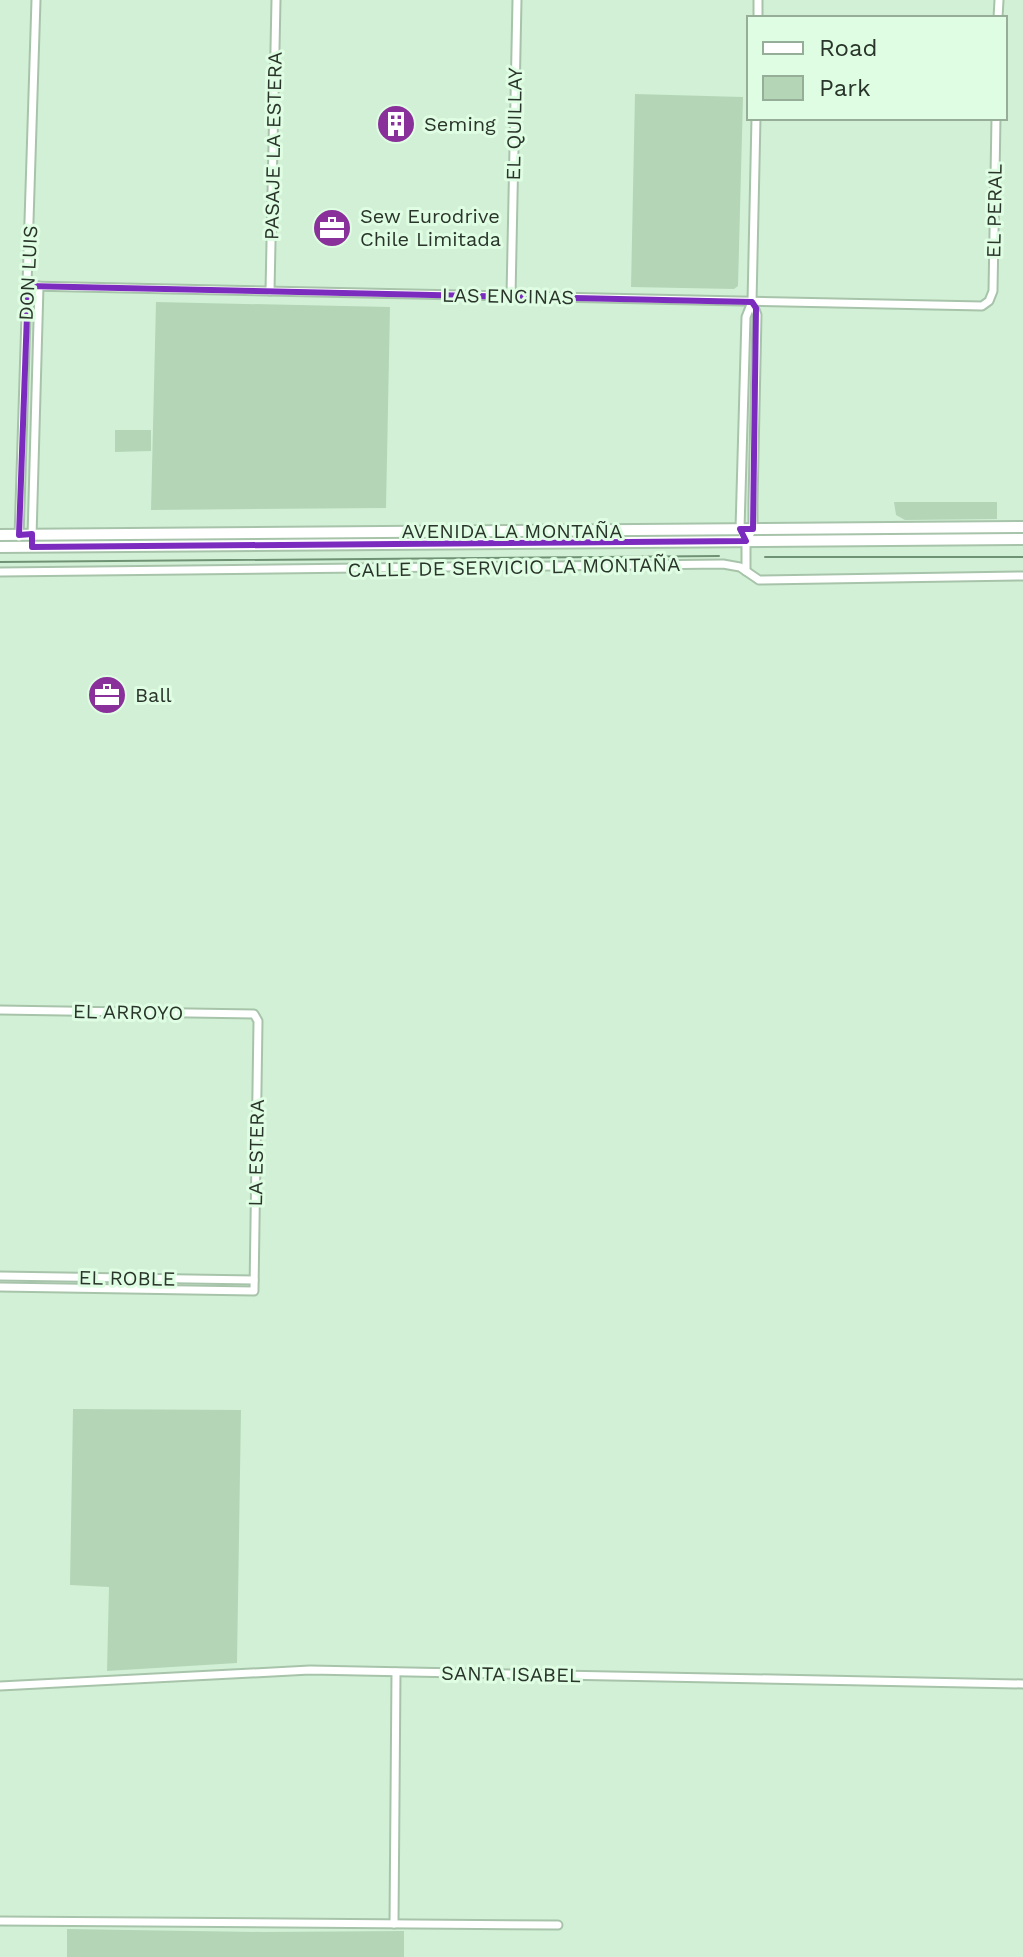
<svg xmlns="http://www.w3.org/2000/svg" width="1023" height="1957" viewBox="0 0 1023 1957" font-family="'Work Sans',sans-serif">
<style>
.green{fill:#b4d6b7}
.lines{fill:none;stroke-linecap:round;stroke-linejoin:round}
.stream{stroke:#709274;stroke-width:2}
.street-casing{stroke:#a7c4aa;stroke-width:11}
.secondary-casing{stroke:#a7c4aa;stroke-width:14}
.street{stroke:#fff;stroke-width:7}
.secondary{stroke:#fff;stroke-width:10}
.marked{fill:none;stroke:#7b2cbf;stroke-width:6;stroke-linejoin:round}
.labels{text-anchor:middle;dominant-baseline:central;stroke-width:6;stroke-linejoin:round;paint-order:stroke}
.poi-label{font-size:20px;fill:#29342a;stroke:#dffde2;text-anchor:start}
.street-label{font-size:20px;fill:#29342a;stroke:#dffde2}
</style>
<rect width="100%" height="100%" fill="#d2f0d5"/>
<g class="green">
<polygon points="635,94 743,97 738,286 734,289 631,287"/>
<polygon points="156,302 390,307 386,508 151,510"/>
<polygon points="115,430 151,430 151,451 115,452"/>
<polygon points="894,502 997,502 997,519 905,520 896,515"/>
<polygon points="73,1409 241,1410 237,1663 107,1671 109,1587 70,1585"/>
<polygon points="67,1929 263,1932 404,1931 404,1957 67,1957"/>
</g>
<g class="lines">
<g class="stream">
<polyline points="765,557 1023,557"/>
<polyline points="0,562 719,556"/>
</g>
<g class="street-casing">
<g id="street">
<polyline points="758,18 758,0"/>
<polyline points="998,18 999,0"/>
<polyline points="28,286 982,306 989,301 993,291 996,118"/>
<polyline points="270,291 276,0"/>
<polyline points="511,296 517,0"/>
<polyline points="19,537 36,0"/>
<polyline points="32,537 39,286"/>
<polyline points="746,541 753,529 753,502 757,315 752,302 756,118"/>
<polyline points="746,571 746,541 740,529 746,317 752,302"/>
<polyline points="0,572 723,564 740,567 759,580 1023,576"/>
<polyline points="0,1010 254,1014 258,1021 254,1291 0,1287"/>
<polyline points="0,1276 254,1280"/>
<polyline points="0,1686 310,1670 1023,1684"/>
<polyline points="0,1921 558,1925"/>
<polyline points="394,1924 396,1672"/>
</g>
</g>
<g class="secondary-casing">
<g id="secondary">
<polyline points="0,535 1023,527"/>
<polyline points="0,547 1023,539"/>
</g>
</g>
<use href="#street" class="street"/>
<use href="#secondary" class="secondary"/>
</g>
<path class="marked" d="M28,286L752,302L756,308L753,529H740L746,541L32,547V534L19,535Z"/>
<defs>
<g id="building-disc" transform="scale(2)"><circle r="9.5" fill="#8a309b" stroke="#dffde2"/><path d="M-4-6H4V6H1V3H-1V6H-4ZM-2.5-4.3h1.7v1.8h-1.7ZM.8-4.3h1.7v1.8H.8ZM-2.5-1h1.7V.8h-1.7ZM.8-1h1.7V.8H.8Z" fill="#fff"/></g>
<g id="office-disc" transform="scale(2)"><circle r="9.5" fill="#8a309b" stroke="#dffde2"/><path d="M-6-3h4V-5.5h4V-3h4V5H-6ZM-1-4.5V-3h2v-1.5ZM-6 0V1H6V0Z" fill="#fff"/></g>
</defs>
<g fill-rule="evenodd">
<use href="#building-disc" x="396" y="124"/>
<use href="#office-disc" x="332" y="228"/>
<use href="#office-disc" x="107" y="695"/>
</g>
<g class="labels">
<g class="poi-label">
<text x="424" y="124">Seming</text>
<text x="360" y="216">Sew Eurodrive<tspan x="360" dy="23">Chile Limitada</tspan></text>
<text x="135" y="695">Ball</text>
</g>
<g class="street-label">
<text transform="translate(514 124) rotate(-89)">EL QUILLAY</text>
<text transform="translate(273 146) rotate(-89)">PASAJE LA ESTERA</text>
<text transform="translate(994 211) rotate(-89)">EL PERAL</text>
<text transform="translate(28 273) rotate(-87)">DON LUIS</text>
<text transform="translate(508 296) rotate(1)">LAS ENCINAS</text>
<text x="512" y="531">AVENIDA LA MONTAÑA</text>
<text transform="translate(514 567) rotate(-1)">CALLE DE SERVICIO LA MONTAÑA</text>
<text transform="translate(128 1012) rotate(1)">EL ARROYO</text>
<text transform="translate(256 1153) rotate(-89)">LA ESTERA</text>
<text transform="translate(127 1278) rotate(1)">EL ROBLE</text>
<text transform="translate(511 1674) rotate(1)">SANTA ISABEL</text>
</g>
</g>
<rect x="747" y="16" width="260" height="104" fill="#dffde2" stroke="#96ad98" stroke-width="2"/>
<rect x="763" y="42" width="40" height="12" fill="#ffffff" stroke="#96ad98" stroke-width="2"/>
<text x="819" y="56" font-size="24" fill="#29342a">Road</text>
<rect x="763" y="76" width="40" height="24" fill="#b4d6b7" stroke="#96ad98" stroke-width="2"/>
<text x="819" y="96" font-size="24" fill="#29342a">Park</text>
</svg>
